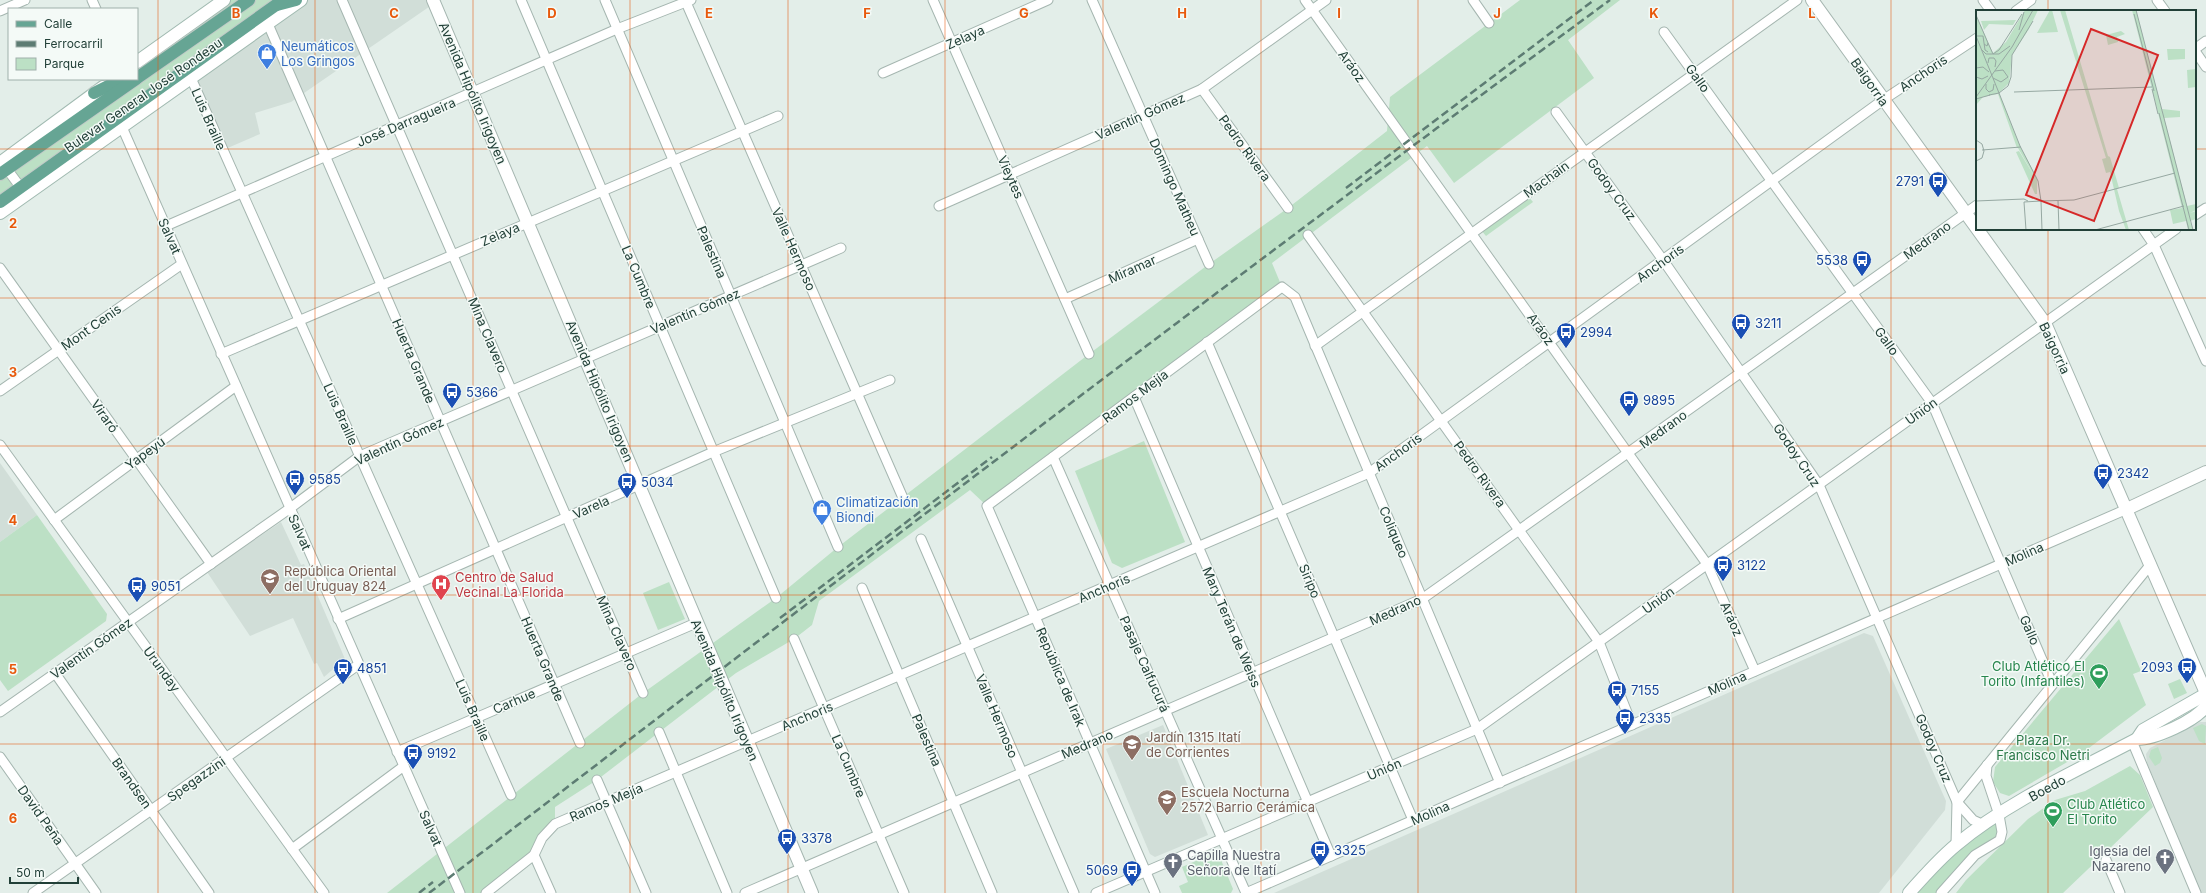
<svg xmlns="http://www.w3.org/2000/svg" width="2206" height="893" viewBox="0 0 2206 893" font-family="Inter,sans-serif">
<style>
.built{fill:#d1ded8}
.green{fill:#bce0c5}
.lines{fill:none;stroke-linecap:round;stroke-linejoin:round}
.minor-casing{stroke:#a5b6b0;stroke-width:11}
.tertiary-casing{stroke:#a5b6b0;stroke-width:14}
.secondary-casing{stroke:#a1bab1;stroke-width:14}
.primary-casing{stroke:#c1cac7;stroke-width:14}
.minor{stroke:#fff;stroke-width:9}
.tertiary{stroke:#fff;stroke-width:12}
.secondary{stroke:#fff;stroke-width:12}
.primary{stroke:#66a594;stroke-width:12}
.rail{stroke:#5d7c73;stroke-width:2.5;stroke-dasharray:8 4;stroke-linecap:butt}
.grid{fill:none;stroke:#e8590c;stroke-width:1;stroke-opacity:0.55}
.labels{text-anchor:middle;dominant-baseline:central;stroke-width:3;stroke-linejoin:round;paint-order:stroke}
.street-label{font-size:13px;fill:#224038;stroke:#f4faf7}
.shop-label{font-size:13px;fill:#366cbe;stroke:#f4faf7;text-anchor:start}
.transit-label{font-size:13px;fill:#164399;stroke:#f4faf7;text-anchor:start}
.education-label{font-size:13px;fill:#785e54;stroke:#f4faf7;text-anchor:start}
.health-label{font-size:13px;fill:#be3a42;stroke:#f4faf7;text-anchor:start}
.leisure-label{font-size:13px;fill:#27864d;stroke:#f4faf7;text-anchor:end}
.park-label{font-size:13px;fill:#2a7948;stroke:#f4faf7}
.worship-label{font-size:13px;fill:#5b616d;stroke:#f4faf7;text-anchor:end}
.inset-road{fill:none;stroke:#96a8a2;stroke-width:1}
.view{fill:#d62828;fill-opacity:0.15;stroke:#d62828;stroke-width:2}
.inset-edge{fill:none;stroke:#224038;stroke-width:2}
.grid-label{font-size:13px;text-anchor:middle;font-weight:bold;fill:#e8590c;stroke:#f4faf7;stroke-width:3;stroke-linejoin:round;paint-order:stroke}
</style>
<rect width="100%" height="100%" fill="#e3eee9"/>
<g class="built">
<polygon points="225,0 439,0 291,102 255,113 260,134 223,150 171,38"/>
<polygon points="0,463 37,515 0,542"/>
<polygon points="281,522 301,565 304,564 345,659 324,677 317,663 314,664 293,618 250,636 207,572"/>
<polygon points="1864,633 1873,636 1946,801 1945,810 1879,893 1274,893"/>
<polygon points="2200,722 2206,722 2206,893 2201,893 2147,763 2146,754 2150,748"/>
<polygon points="1163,725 1208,835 1155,857 1150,854 1106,749"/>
</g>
<g class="green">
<polygon points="224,0 301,0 0,213 0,163 94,93 137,79 137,62"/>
<polygon points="1520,0 1620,0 1568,40 1594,78 1454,183 1427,146 1272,263 1282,287 987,506 970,490 819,601 812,625 794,639 736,673 597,780 555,807 555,824 534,855 486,893 387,893 643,693 776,598 838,547 1089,354 1209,264 1288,208 1387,131 1390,97"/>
<polygon points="1528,196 1533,202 1486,236 1481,230"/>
<polygon points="1144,441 1185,542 1122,568 1112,563 1075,471"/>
<polygon points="37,515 107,614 106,621 8,691 0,680 0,542"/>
<polygon points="669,582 685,619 658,630 643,593"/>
<polygon points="2119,619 2141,671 2133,674 2146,705 2081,754 2009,796 2000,793 1993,782 1995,767"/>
<polygon points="2180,679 2187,693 2174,699 2168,684"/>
<polygon points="2202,724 2206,726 2205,744 2199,741 2193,728"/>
<polygon points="2158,747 2162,758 2160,763 2155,766 2149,757 2151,750"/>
<polygon points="2130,766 2140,775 2153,807 2063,893 1956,893 1966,880 2028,819 2055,800 2085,791"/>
<polygon points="1999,815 2002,832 1941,893 1909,893"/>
<polygon points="1214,853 1219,855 1233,889 1231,893 1182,893 1179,886 1188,882 1182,867"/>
</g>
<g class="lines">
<g class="minor-casing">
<g id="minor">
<polyline points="92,0 96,9"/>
<polyline points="342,0 643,693"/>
<polyline points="521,0 776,598"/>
<polyline points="605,0 838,547"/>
<polyline points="685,0 903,498"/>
<polyline points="933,0 1089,354"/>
<polyline points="1092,0 1209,264"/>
<polyline points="1305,0 1707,564 1755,671"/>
<polyline points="1473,0 1489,23"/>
<polyline points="1983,0 1991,11"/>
<polyline points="2157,0 2165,11"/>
<polyline points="0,11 25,0"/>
<polyline points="2016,11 2031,0"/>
<polyline points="268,24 580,743"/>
<polyline points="1664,32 1932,403 2052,683"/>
<polyline points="2195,49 2206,41"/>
<polyline points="2195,51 2206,67"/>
<polyline points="883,73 1048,0"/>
<polyline points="191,78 511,795"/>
<polyline points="1202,89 1288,208"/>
<polyline points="1556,112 1663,260 1819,485 1957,802 1973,820 1984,825"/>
<polyline points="122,127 460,893"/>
<polyline points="4,165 24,192"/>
<polyline points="939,206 1202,89 1326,0"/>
<polyline points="2195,215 2206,208"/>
<polyline points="166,226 617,29 691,0"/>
<polyline points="2143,229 2154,245 2206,361"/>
<polyline points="1308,235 1599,642 1632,725"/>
<polyline points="0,268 211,564"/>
<polyline points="1065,299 1198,239"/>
<polyline points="1207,342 1413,820"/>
<polyline points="1315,346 1797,0"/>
<polyline points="221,354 778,116"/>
<polyline points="0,391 182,264"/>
<polyline points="1134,397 1331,856"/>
<polyline points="0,445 324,893"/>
<polyline points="1053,457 1246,893"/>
<polyline points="54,520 236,386"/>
<polyline points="921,539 1074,893"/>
<polyline points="862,588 992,893"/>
<polyline points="338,619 713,452 890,380"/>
<polyline points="794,639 904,893"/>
<polyline points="55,673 209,893"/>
<polyline points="0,712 289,509 360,456 841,248"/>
<polyline points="659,732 727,893"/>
<polyline points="2132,741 2196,893"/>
<polyline points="397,752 696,623"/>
<polyline points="0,757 96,893"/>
<polyline points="597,780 646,893"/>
<polyline points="1956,845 1957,802 2151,564"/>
<polyline points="292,849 404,766"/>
<polyline points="534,855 551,893"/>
<polyline points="2106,860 2120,893"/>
<polyline points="33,893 358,665"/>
<polyline points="486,893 534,855 542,838 555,824 1369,473 1883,100 1977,38"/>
<polyline points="745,893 1422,599 1977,205"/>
<polyline points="1096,893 1477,729 2176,229"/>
<polyline points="1155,893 987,506 1282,287 1295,297 1500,783"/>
<polyline points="1246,893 2127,509"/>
<polyline points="1941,893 1975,855 2000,840 2002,832 1999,815 1986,776 1987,765"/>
</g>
</g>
<g class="tertiary-casing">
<g id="tertiary">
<polyline points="433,0 812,893"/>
<polyline points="1812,0 2045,323 2206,693"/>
<polyline points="2127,509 2206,472"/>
</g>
</g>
<g class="secondary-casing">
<g id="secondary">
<polyline points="137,62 224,0"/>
<polyline points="0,163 103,87"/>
<polyline points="0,213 301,0"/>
<polyline points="2137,739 2143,730 2206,694"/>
<path d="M1909,893C1924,876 1939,859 1956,845C2007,802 2078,770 2137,739C2155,739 2195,721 2206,706"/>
</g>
</g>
<g class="primary-casing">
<g id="primary">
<polyline points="277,5 296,0"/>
<polyline points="137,78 249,0"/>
<polyline points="94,93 122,79"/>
<polyline points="0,174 136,79"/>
<polyline points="0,202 283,0"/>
</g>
</g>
<use href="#minor" class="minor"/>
<use href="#tertiary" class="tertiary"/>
<use href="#secondary" class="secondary"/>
<use href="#primary" class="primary"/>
<g class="rail">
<polyline points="1346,188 1594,0"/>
<polyline points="780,618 992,457"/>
<polyline points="419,893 433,882"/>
<path d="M429,893C821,593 1213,292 1610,0"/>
</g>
</g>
<path class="grid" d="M158,0V893M315,0V893M473,0V893M630,0V893M788,0V893M945,0V893M1103,0V893M1261,0V893M1418,0V893M1576,0V893M1733,0V893M1891,0V893M2048,0V11M0,149H1977M2195,149H2206M2048,229V893M0,298H2206M0,446H2206M0,595H2206M0,744H2206"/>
<defs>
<g id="shop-pin" transform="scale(1)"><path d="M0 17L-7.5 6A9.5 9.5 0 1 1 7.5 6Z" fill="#3f7fe0" stroke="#f4faf7"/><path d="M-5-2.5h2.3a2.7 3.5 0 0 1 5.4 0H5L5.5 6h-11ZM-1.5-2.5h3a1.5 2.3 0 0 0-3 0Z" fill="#fff"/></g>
<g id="bus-pin" transform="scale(1)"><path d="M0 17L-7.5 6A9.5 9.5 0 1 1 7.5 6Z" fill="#1a4fb4" stroke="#f4faf7"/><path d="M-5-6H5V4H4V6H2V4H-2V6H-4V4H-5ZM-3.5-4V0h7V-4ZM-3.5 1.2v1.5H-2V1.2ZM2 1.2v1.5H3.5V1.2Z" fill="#fff"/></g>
<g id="school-pin" transform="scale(1)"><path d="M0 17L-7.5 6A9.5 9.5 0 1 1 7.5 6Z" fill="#8d6e63" stroke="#f4faf7"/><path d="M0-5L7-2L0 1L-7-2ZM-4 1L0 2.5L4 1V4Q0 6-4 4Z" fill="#fff"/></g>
<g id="hospital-pin" transform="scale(1)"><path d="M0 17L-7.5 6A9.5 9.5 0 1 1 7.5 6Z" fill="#e0444e" stroke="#f4faf7"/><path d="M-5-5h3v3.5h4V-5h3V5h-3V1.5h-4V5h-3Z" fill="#fff"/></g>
<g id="stadium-pin" transform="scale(1)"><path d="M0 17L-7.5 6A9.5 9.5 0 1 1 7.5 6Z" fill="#2e9e5b" stroke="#f4faf7"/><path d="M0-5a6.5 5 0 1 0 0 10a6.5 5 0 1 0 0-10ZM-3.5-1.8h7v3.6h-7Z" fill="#fff"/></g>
<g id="church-pin" transform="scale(1)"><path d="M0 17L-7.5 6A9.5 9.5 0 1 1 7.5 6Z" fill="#6b7280" stroke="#f4faf7"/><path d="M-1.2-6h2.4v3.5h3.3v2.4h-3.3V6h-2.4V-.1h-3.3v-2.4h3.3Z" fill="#fff"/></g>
</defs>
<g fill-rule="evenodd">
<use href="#shop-pin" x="267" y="53"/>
<use href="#bus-pin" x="1938" y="181"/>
<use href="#bus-pin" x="1862" y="260"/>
<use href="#bus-pin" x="1741" y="323"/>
<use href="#bus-pin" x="1566" y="332"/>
<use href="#bus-pin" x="452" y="392"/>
<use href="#bus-pin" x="1629" y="400"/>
<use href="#bus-pin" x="2103" y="473"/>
<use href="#bus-pin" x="295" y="479"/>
<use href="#bus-pin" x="627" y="482"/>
<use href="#shop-pin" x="822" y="509"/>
<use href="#bus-pin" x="1723" y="565"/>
<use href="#school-pin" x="270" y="578"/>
<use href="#hospital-pin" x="441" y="584"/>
<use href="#bus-pin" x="137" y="586"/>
<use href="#bus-pin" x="2187" y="667"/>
<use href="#bus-pin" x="343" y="668"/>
<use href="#stadium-pin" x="2099" y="673"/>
<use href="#bus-pin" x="1617" y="690"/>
<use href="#bus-pin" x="1625" y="718"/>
<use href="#school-pin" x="1132" y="744"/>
<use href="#bus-pin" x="413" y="753"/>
<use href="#school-pin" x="1167" y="799"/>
<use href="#stadium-pin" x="2053" y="811"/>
<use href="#bus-pin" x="787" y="838"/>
<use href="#bus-pin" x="1320" y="850"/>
<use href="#church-pin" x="2165" y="858"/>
<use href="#church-pin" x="1173" y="862"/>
<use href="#bus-pin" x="1132" y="870"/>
</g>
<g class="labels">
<g class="street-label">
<text transform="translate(965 37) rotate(-24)">Zelaya</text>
<text transform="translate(1352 66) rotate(54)">Aráoz</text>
<text transform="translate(1923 73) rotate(-34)">Anchoris</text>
<text transform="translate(1698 78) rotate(54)">Gallo</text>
<text transform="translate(1870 82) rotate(55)">Baigorria</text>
<text transform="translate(473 93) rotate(67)">Avenida Hipólito Irigoyen</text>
<text transform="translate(143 95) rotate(-35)">Bulevar General José Rondeau</text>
<text transform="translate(1140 116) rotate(-24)">Valentín Gómez</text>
<text transform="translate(209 119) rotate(66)">Luis Braille</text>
<text transform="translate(406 122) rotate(-23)">José Darragueira</text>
<text transform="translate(1245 148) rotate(54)">Pedro Rivera</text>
<text transform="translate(1011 177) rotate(66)">Vieytes</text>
<text transform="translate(1546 179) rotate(-36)">Machain</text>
<text transform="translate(1175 187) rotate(66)">Domingo Matheu</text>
<text transform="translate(1612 189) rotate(54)">Godoy Cruz</text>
<text transform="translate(500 234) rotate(-23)">Zelaya</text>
<text transform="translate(170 236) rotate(66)">Salvat</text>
<text transform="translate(1927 240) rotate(-36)">Medrano</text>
<text transform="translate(794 249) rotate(66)">Valle Hermoso</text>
<text transform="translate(712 252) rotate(67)">Palestina</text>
<text transform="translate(1660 263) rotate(-36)">Anchoris</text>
<text transform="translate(1132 269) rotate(-24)">Miramar</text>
<text transform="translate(639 277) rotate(67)">La Cumbre</text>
<text transform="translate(695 311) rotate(-23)">Valentín Gómez</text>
<text transform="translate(91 327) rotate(-35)">Mont Cenis</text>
<text transform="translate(1541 329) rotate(54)">Aráoz</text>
<text transform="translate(488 335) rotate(67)">Mina Clavero</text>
<text transform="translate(1887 341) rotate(54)">Gallo</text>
<text transform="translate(2055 348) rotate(65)">Baigorria</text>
<text transform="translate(414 361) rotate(67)">Huerta Grande</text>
<text transform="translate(600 391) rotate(67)">Avenida Hipólito Irigoyen</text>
<text transform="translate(1135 396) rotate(-37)">Ramos Mejía</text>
<text transform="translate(1921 411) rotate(-36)">Unión</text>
<text transform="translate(341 414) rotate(66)">Luis Braille</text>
<text transform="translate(105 416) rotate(55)">Viraró</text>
<text transform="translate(1663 429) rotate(-36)">Medrano</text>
<text transform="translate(399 441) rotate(-25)">Valentín Gómez</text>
<text transform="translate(1398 452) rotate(-36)">Anchoris</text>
<text transform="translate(145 453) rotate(-36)">Yapeyú</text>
<text transform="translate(1797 455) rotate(56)">Godoy Cruz</text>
<text transform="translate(1480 474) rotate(54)">Pedro Rivera</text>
<text transform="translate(591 507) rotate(-24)">Varela</text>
<text transform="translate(300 532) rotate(66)">Salvat</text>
<text transform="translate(1394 532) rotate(67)">Coliqueo</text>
<text transform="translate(2024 554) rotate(-24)">Molina</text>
<text transform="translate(1310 581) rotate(67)">Siripo</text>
<text transform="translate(1104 588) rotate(-23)">Anchoris</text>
<text transform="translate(1658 600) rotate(-36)">Unión</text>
<text transform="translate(1395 610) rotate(-24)">Medrano</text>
<text transform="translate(1732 619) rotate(66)">Aráoz</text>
<text transform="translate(1232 627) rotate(67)">Mary Terán de Weiss</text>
<text transform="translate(2030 630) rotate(67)">Gallo</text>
<text transform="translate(617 633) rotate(66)">Mina Clavero</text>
<text transform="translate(91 648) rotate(-35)">Valentín Gómez</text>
<text transform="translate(543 659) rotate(67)">Huerta Grande</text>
<text transform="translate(1145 664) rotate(66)">Pasaje Calfucurá</text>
<text transform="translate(162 669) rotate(54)">Urunday</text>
<text transform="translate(1061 677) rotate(67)">República de Irak</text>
<text transform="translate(1727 683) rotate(-24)">Molina</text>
<text transform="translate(725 690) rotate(67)">Avenida Hipólito Irigoyen</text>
<text transform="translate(514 701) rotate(-23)">Carhue</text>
<text transform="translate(473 710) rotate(66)">Luis Braille</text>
<text transform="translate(807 716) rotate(-23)">Anchoris</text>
<text transform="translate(997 716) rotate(67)">Valle Hermoso</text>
<text transform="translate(927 740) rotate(67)">Palestina</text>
<text transform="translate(1087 744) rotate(-23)">Medrano</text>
<text transform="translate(1934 748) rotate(67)">Godoy Cruz</text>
<text transform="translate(849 766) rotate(67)">La Cumbre</text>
<text transform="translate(1384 769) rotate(-23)">Unión</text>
<text transform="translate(196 779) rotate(-35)">Spegazzini</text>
<text transform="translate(132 783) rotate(55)">Brandsen</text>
<text transform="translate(2047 788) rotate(-29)">Boedo</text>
<text transform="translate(606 802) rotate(-23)">Ramos Mejía</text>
<text transform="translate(1430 813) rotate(-24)">Molina</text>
<text transform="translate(41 815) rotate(55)">David Peña</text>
<text transform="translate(431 828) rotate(66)">Salvat</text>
</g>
<g class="shop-label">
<text x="281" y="46">Neumáticos<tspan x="281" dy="15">Los Gringos</tspan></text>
<text x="836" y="502">Climatización<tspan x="836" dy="15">Biondi</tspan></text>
</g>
<g class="transit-label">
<text x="1924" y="181" text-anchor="end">2791</text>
<text x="1848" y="260" text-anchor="end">5538</text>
<text x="1755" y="323">3211</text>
<text x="1580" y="332">2994</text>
<text x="466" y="392">5366</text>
<text x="1643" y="400">9895</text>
<text x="2117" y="473">2342</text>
<text x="309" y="479">9585</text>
<text x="641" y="482">5034</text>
<text x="1737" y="565">3122</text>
<text x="151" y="586">9051</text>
<text x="2173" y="667" text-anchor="end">2093</text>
<text x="357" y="668">4851</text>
<text x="1631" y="690">7155</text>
<text x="1639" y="718">2335</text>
<text x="427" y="753">9192</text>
<text x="801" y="838">3378</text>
<text x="1334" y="850">3325</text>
<text x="1118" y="870" text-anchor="end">5069</text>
</g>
<g class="education-label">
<text x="284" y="571">República Oriental<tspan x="284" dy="15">del Uruguay 824</tspan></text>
<text x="1146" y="737">Jardín 1315 Itatí<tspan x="1146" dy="15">de Corrientes</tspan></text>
<text x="1181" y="792">Escuela Nocturna<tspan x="1181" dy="15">2572 Barrio Cerámica</tspan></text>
</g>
<g class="health-label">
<text x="455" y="577">Centro de Salud<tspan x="455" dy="15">Vecinal La Florida</tspan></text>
</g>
<g class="leisure-label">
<text x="2085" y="666">Club Atlético El<tspan x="2085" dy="15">Torito (Infantiles)</tspan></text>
<text x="2067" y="804" text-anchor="start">Club Atlético<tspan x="2067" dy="15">El Torito</tspan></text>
</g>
<g class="park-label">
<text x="2043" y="740">Plaza Dr.<tspan x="2043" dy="15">Francisco Netri</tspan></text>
</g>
<g class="worship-label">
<text x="2151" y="851">Iglesia del<tspan x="2151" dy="15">Nazareno</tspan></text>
<text x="1187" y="855" text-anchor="start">Capilla Nuestra<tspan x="1187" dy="15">Señora de Itatí</tspan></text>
</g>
</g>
<g transform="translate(1976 10)">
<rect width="220" height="220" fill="#e3eee9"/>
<path d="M49,0H62L53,19L36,45L33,73L23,83L44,136L61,168V184H59L40,142L43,141L60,169L42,138H41L22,84L7,87L0,95V5L17,43L30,32ZM74,0H76L82,22L61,23ZM84,0H89L132,146L134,147L143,178L141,179L153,220H150L143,201L134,162L130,163L126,149L130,148ZM156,0H160L211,196L220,194V200L214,203L220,201V209L214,211L217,220H212L210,211L197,214L194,200L206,198ZM40,10L37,15L13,14L8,20L5,11ZM145,21L149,24L141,27L142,32L132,35L130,25ZM191,39H209V49L192,50ZM220,59V77L212,78L211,60ZM186,99L204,101V107L188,108Z" fill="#bce0c5"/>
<path class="inset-road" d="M160,0L217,220M158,4L178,81M0,5L12,33M43,20L48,2M0,26H7L9,40L12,42M0,26L23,83M8,34L11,36L12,33L17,44L23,40L46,4M6,40L10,44H23L34,36M12,53L13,48H18L20,51L19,57M0,58L7,57L13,62M0,67L6,69L12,66M17,68L25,72L32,67L27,60L19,61M10,74V79L13,82L17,80L18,74M176,79L182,104M38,82L176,77M23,83L44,136L62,171L65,191L48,192M13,85L23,83L32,76L35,67L36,45L57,11M0,87L36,37L57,0M0,89L14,85M183,103L213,220M0,130L6,134L8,141L6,148L0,151M6,140L45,137M0,191L48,189L52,191M82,191L83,220M48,192L50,220M66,220L65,191L98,190L199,163M119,220L208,196"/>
<path class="view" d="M115,19L182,45L118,211L50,185Z"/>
<rect width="220" height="220" class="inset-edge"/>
</g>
<g class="grid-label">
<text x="236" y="18">B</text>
<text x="394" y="18">C</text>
<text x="552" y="18">D</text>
<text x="709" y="18">E</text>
<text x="867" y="18">F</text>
<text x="1024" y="18">G</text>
<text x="1182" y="18">H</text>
<text x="1339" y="18">I</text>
<text x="1497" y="18">J</text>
<text x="1654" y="18">K</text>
<text x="1812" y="18">L</text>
<text x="13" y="228">2</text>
<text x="13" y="377">3</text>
<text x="13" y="525">4</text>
<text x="13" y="674">5</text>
<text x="13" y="823">6</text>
</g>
<rect x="8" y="8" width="130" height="72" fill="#f4faf7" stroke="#a0b0ab"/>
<rect x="16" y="21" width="20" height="6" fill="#66a594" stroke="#a0b0ab"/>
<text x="44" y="28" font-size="12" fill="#224038">Calle</text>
<rect x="16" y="41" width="20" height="6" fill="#5d7c73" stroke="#a0b0ab"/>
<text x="44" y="48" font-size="12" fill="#224038">Ferrocarril</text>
<rect x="16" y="58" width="20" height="12" fill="#bce0c5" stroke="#a0b0ab"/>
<text x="44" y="68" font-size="12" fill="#224038">Parque</text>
<path d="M10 877v6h68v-6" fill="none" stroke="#224038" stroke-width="2"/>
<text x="16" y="877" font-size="12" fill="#224038" stroke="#f4faf7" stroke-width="3" paint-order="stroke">50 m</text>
</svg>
